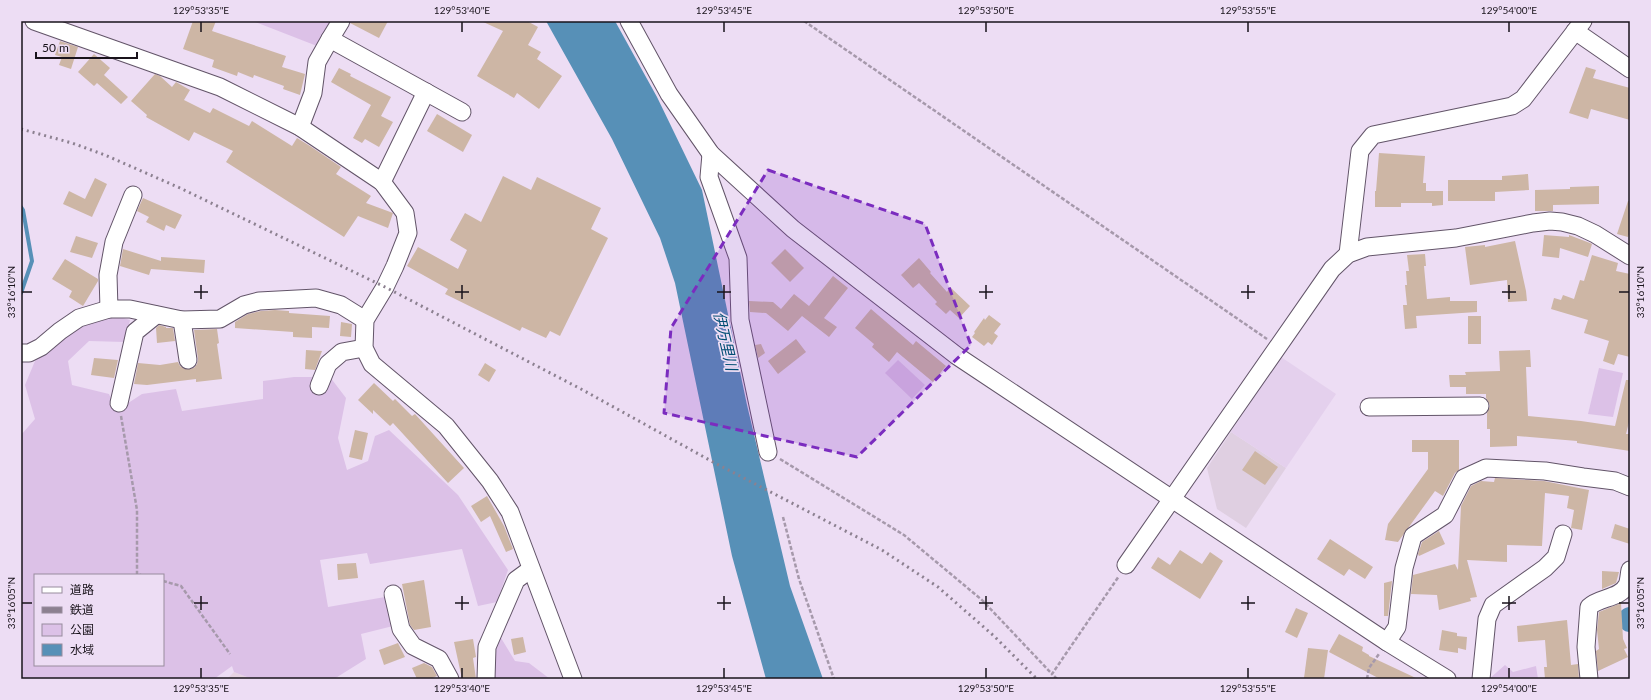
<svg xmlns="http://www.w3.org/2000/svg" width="1651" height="700" viewBox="0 0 1651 700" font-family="Lato,'Noto Sans JP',sans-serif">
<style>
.commercial{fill:#dfcfe1}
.built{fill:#e4d0ed}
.education{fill:#e7d3e2}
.green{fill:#dcc1e7;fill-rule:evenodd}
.water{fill:#5790b7}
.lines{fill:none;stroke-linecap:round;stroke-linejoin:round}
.stream{stroke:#5790b7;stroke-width:4}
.river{stroke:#5790b7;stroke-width:24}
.building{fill:#cdb6a5}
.minor-casing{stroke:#625468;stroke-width:19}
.path{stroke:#a699ab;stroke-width:2.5;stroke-dasharray:4 2;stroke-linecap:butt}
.minor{stroke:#fff;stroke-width:17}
.rail{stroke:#8c8090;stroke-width:3;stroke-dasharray:2 4;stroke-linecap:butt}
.marked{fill:#7b2cbf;fill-opacity:0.2;stroke:#7b2cbf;stroke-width:3;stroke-dasharray:8 5;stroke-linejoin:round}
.ticks{fill:none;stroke:#19131b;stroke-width:1.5}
.labels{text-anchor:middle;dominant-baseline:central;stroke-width:3.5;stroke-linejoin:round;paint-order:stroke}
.water-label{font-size:15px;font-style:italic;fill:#004d73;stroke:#edddf4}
.neatline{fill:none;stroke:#19131b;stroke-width:1.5}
.ticks-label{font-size:10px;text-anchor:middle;fill:#19131b}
</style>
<rect width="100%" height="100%" fill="#edddf4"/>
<polygon class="commercial" points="1231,432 1286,468 1246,528 1217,509 1207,468"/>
<polygon class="built" points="1281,357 1336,394 1286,468 1231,432"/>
<polygon class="education" points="234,672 252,679 227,679"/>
<g class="green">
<polygon points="253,21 331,21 317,46"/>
<path d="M113,315L130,320L125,342L89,341L68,361L72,385L109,394L116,411L142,394L176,389L182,411L263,399V381L294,377H330L346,398L338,438L347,470L368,461L375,436L389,430L458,495L508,570L497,602L478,606L462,549L370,564L367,553L320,560L328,607L385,597L393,626L361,634L366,659L334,679H252L234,672L232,666L214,679H21V435L35,419L25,385L35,361L79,324ZM35,575H163V665H35Z"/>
<polygon points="898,360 925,385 912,399 885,373"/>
<polygon points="1599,368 1623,373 1613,417 1588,414"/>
<polygon points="501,638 515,661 529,663 550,679 493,679 491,646"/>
<polygon points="1505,665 1513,672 1536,666 1538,679 1489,679"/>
</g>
<polygon class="water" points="546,21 615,21 657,97 702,190 747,405 790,586 823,679 766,679 732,556 675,283 660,238 612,139"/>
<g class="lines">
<polyline class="stream" points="21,207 23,210 32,261 21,293"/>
<polyline class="river" points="1630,619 1630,620"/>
</g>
<g class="building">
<polygon points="193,21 216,21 212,31 286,56 282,67 305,74 300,95 283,89 284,86 254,75 253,78 238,72 237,76 212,67 214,60 183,49"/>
<polygon points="351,21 388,21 379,38 350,23"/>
<polygon points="481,21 527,21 538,27 528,45 541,52 537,59 562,76 539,109 517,93 514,98 477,76 503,31"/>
<polygon points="60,41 78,47 71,69 59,65 62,57 55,55"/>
<polygon points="94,54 110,68 104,75 128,97 121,104 97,83 94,86 78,72"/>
<polygon points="1586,67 1596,70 1593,78 1630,88 1630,120 1591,109 1588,119 1569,113"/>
<polygon points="339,68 351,74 350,76 391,97 381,116 393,122 379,147 365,139 362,143 353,138 371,105 331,82"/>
<polygon points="155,74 160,76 172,87 176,82 190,90 184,100 210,113 213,108 249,126 252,121 292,146 297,138 310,146 341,167 336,174 371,196 366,203 393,213 388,228 358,216 344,237 226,162 233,151 194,132 189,141 146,117 147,115 131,101"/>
<polygon points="437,114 472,135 463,152 427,131"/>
<polygon points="1379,153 1425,156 1423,183 1426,183 1426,191 1443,191 1443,205 1432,206 1432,203 1401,203 1401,207 1375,207 1375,191 1376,191"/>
<polygon points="1528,174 1529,190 1495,192 1495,201 1448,201 1448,180 1502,180 1502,176"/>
<polygon points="503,176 531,190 537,177 601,208 591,229 608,238 560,336 550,331 546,338 522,327 520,331 445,294 448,289 407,266 418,247 458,269 467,250 450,240 465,213 481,222"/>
<polygon points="95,178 107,184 92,217 63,204 69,191 85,199"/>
<polygon points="1599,186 1599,204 1553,205 1553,211 1535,211 1535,190 1570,189 1570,187"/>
<polygon points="143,198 182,215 175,229 166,225 164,231 146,222 149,217 137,211"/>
<polygon points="1628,201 1630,201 1630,232 1628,237 1617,234"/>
<polygon points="1544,235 1569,237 1569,235 1590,243 1592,244 1588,257 1560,248 1559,258 1542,256"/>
<polygon points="76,236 98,243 92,258 70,252"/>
<polygon points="1515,241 1526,291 1527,301 1508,302 1507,280 1470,285 1465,247 1485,245 1485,247"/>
<polygon points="123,249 161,261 161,257 205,260 204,273 151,269 149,275 120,266"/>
<polygon points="785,249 804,268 790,282 771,263"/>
<polygon points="1425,254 1426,266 1424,266 1427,299 1450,297 1450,301 1477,301 1477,312 1416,316 1417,328 1405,329 1403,305 1407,305 1405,285 1407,285 1406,271 1409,271 1407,255"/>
<polygon points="1592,255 1618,263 1616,271 1630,274 1630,357 1618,354 1614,365 1603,361 1609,341 1584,333 1588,320 1551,309 1554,298 1561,300 1563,295 1574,299 1580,280 1584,281"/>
<polygon points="919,258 931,272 930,273 947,292 950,287 970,306 959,318 950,310 946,314 935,304 937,302 919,283 913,288 901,275"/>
<polygon points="65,259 98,279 98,281 83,306 69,297 72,291 52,279"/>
<polygon points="833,276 848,288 824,318 837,327 829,337 802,316 788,331 766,313 750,312 749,301 773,302 781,309 794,294 809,306"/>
<polygon points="871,309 913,345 916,341 946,366 933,382 897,352 889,362 872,347 874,344 855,328"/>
<polygon points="275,310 289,311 289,313 330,316 329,328 312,327 312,338 293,337 293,332 235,328 235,322 248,314 261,311"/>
<polygon points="989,315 1001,324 994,333 998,336 992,345 988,342 984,346 972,337 975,333 974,332 984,318 985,320"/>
<rect x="1468" y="316" width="13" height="28"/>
<polygon points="341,322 352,324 351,337 340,336"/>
<polygon points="159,325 166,327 166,328 173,328 175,341 157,343 156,328"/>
<polygon points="217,329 219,343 217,344 222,379 196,382 196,379 147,385 134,384 138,363 160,365 178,362 180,366 185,369 194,368 197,364 198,359 194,330"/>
<polygon points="796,339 806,352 778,374 768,361"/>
<polygon points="761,344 765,353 758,358 755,345"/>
<polygon points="306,350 322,351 315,370 305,369"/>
<polygon points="1530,350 1531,367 1526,367 1528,416 1581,421 1615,426 1626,380 1630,380 1630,418 1626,434 1630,434 1630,451 1577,443 1577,441 1517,436 1517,446 1490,447 1490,429 1487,429 1487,413 1490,406 1486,398 1486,394 1466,394 1466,387 1450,387 1449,375 1466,375 1465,372 1500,371 1499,351"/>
<polygon points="94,358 118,360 114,378 91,375"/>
<polygon points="485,363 496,370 489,382 478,375"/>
<polygon points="374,383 393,401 395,399 412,416 415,414 464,468 448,483 393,423 390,426 373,410 373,414 358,400"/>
<polygon points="355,430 368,433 362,460 349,457"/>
<polygon points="1412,440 1459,440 1459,470 1455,473 1443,496 1435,491 1398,542 1385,540 1388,524 1428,469 1428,452 1412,452"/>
<polygon points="1255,451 1278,467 1265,485 1242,470"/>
<polygon points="1495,478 1544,481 1589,490 1582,530 1571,528 1574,510 1567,508 1569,496 1545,493 1542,546 1507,545 1507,562 1467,560 1477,597 1470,598 1471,601 1439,610 1437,595 1411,594 1413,575 1455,564 1458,570 1461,506 1471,486 1481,481 1494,482"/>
<polygon points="487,496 504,526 513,549 506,552 490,516 481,522 471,506"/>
<polygon points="1615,524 1630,529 1630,544 1611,538"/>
<polygon points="1439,531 1445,544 1419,556 1418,554 1422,542"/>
<polygon points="1330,539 1373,567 1365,579 1349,569 1344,576 1317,559"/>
<polygon points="1180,550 1202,564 1210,552 1223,561 1200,599 1151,568 1158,557 1170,565"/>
<polygon points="356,563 358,578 338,580 337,564"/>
<polygon points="1602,571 1619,572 1616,583 1602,589"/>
<polygon points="424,580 431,627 414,630 410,625 402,584"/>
<polygon points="1392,581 1388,616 1384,616 1384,583"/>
<polygon points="1621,603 1623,639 1627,648 1624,649 1628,657 1598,671 1596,651 1599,649 1597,630 1599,612"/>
<polygon points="1296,608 1308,613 1297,638 1285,632"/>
<polygon points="1567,620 1571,665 1578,664 1579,679 1545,679 1544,667 1547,667 1545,640 1518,642 1517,626"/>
<polygon points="1442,630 1457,633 1457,636 1467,637 1466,650 1458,648 1458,653 1439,650"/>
<polygon points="1339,634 1363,647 1362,651 1369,655 1369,656 1418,679 1380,679 1329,652"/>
<polygon points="523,637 526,652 514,655 511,639"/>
<polygon points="473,639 476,657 473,658 476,679 462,679 454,642"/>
<polygon points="398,643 405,657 384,665 379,650"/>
<polygon points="1308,648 1328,650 1324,679 1304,678"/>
<polygon points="424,663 432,667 437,676 430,679 417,679 412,668"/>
</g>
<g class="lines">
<g class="minor-casing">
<g id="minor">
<polyline points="34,21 220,87 300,127 382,182 405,213 408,233 395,266 385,287 365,320 364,348 372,364 446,426 490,481 510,512 573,679"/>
<polyline points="341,21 330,39 462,112"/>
<polyline points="629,21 669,94 711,154 793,229 957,356 1387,642 1447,679"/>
<polyline points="1575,31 1630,69"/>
<polyline points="300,127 313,93 317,62 330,39"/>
<polyline points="711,154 709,177 738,258 740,320 768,452"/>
<polyline points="382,182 426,92"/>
<polyline points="1348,254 1360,151 1373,135 1512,106 1523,99 1583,21"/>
<polyline points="109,309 108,275 114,242 133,195"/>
<polyline points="182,320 188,360"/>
<polyline points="21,353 29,353 41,347 60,331 79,318 109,309 130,309 182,320 220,319 244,305 259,301 316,298 341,305 365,320"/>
<polyline points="319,386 328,364 342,352 364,348"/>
<polyline points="119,403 135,332 156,315"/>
<polyline points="1369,407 1480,406"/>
<polyline points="1126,565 1332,269 1348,254 1367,247 1456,238 1533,223 1550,221 1562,222 1578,226 1595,234 1630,256"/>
<polyline points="393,594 401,629 413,646 439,659 450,679"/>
<polyline points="1387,642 1397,627 1404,568 1413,536 1445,515 1464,478 1486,468 1545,471 1583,477 1615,481 1630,487"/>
<polyline points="486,679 487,647 516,580 531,569"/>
<polyline points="1481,679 1487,619 1493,605 1545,568 1556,557 1563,534"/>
<path d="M1589,679L1586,647L1589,607C1599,597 1620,599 1627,585C1629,581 1629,574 1630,570"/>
</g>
</g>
<g class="path">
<polyline points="804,21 1267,339"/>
<polyline points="121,416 137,510 137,574 141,575"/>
<polyline points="780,459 904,535 982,600 1052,674"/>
<polyline points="783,517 799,579 834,679"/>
<polyline points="163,581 181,586 230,654"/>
<polyline points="1057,679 1052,674 1119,576"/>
<polyline points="1367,679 1369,668 1379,654"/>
</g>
<use href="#minor" class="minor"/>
<polyline class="rail" points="21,129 72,143 105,155 180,188 385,287 581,389 713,462 882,550 938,587 994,636 1037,679"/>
</g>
<path class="marked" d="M768,170L925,224L971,345L857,457L664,413L671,328Z"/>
<path class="ticks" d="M201,22V32M462,22V32M724,22V32M986,22V32M1248,22V32M1509,22V32M201,285V299M462,285V299M724,285V299M986,285V299M1248,285V299M1509,285V299M22,292H32M194,292H208M455,292H469M717,292H731M979,292H993M1241,292H1255M1502,292H1516M1619,292H1629M201,596V610M462,596V610M724,596V610M986,596V610M1248,596V610M1509,596V610M22,603H32M194,603H208M455,603H469M717,603H731M979,603H993M1241,603H1255M1502,603H1516M1619,603H1629M201,668V678M462,668V678M724,668V678M986,668V678M1248,668V678M1509,668V678"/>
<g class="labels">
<g class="water-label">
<text transform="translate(726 341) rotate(77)">伊万里川</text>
</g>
</g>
<rect width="1651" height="700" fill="none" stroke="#edddf4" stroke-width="44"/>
<rect x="34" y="574" width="130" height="92" fill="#edddf4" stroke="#988c9d"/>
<rect x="42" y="587" width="20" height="6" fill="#ffffff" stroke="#988c9d"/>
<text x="70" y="594" font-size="12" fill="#19131b">道路</text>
<rect x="42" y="607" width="20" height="6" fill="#8c8090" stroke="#988c9d"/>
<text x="70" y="614" font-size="12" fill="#19131b">鉄道</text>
<rect x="42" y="624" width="20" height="12" fill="#dcc1e7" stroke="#988c9d"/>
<text x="70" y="634" font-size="12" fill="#19131b">公園</text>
<rect x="42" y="644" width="20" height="12" fill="#5790b7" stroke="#988c9d"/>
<text x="70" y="654" font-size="12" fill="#19131b">水域</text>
<path d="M36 52v6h101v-6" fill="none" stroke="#19131b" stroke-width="2"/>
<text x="42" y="52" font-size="12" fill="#19131b" stroke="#edddf4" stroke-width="3" paint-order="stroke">50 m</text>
<rect x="22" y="22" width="1607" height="656" class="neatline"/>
<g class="ticks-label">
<text x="201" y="14">129°53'35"E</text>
<text x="462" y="14">129°53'40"E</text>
<text x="724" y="14">129°53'45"E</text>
<text x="986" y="14">129°53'50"E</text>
<text x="1248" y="14">129°53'55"E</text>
<text x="1509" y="14">129°54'00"E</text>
<text transform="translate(11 292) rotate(-90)" y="4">33°16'10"N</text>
<text transform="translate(1640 292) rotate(-90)" y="4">33°16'10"N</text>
<text transform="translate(11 603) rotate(-90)" y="4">33°16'05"N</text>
<text transform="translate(1640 603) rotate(-90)" y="4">33°16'05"N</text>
<text x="201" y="692">129°53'35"E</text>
<text x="462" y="692">129°53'40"E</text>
<text x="724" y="692">129°53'45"E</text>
<text x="986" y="692">129°53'50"E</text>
<text x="1248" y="692">129°53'55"E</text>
<text x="1509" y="692">129°54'00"E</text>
</g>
</svg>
